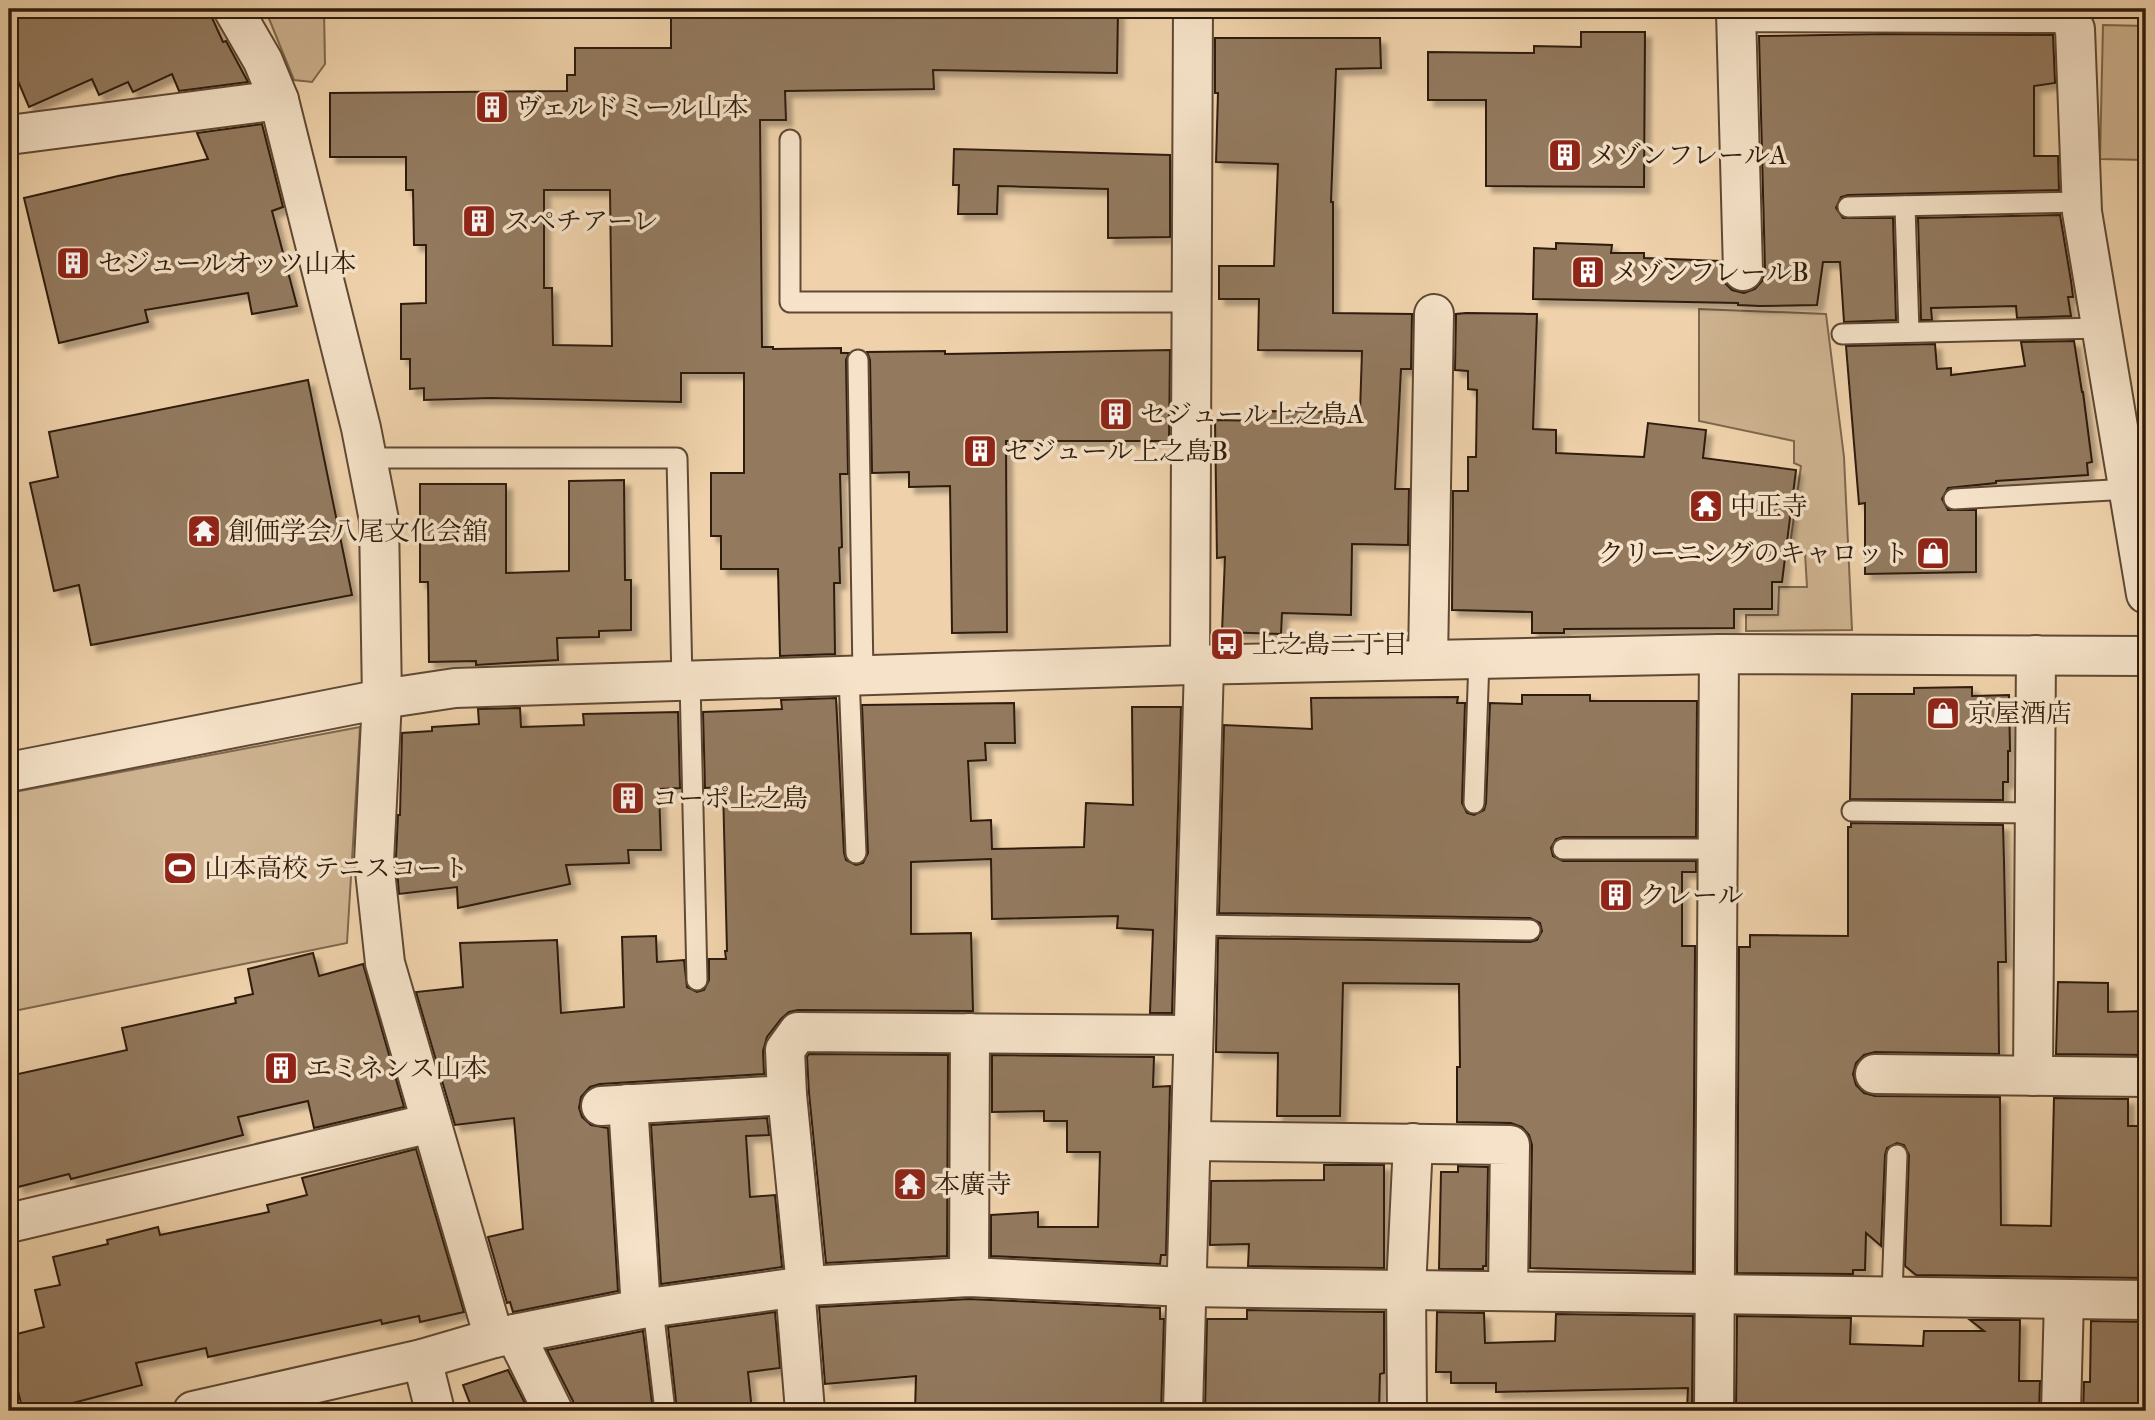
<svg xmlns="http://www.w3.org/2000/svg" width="2155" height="1420" viewBox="0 0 2155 1420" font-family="'IM FELL French Canon','Noto Serif JP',serif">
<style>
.green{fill:#ceb390;stroke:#7e674e;stroke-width:2}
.building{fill:#937a5f;stroke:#2f1b0c;stroke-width:2;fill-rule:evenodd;filter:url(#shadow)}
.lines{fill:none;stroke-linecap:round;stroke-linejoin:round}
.service-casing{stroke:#5f4934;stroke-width:23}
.minor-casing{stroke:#5f4934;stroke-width:42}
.tertiary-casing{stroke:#5f4934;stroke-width:42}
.service{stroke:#f5e2c8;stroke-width:19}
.minor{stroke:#f5e2c8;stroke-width:38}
.tertiary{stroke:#f5e2c8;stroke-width:38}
.labels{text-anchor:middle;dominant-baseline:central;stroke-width:7;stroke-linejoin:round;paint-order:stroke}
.poi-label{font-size:26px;fill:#2f1b0c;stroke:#f5e2c8;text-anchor:start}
</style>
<defs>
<filter id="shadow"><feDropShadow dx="6" dy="6" stdDeviation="2" flood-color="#0004"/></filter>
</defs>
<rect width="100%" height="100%" fill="#efd2ab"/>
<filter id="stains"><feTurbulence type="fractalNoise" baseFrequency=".00286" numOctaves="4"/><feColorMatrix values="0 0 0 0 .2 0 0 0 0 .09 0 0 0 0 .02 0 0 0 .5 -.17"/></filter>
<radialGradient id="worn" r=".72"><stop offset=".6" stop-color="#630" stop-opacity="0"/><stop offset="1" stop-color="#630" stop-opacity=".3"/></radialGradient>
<g class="green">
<polygon points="265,9 324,9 325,64 312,82 294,80"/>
<polygon points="2103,25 2146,26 2146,160 2100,159"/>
<polygon points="1699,309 1826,314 1844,457 1852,630 1746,631 1746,615 1778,615 1779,587 1807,587 1805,553 1789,552 1801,466 1794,463 1794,441 1699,421"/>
<polygon points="360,727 347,943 9,1012 9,793"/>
</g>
<g class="building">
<polygon points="9,9 208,9 223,42 226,41 248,82 179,91 172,74 133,92 128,82 99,95 92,79 29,107 9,60"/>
<path d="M957,9L1118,11L1117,73L933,70L934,89L785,91L786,120H760L762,347H773V349L841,348V353H849L846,360L848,474H840L842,547L839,548L840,583H834L835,654L780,656L778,569H721V536H711V473H744V373H681V402L491,398L424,400V388L410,389V359H401V304L426,303V245H414L413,190H406V157H330V93L567,91V75H575V48H671V16L957,12ZM544,190H610L612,346L553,345L552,288H544Z"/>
<polygon points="1581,32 1645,32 1644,187 1486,186 1486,100 1428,100 1428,52 1534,53 1534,46 1581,47"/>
<polygon points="1886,34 2053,35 2055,83 2034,86 2034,156 2058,156 2059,190 1848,195 1841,197 1836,208 1843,218 1893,218 1896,320 1844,322 1840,262 1823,262 1817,305 1760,306 1738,305 1738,303 1533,299 1534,248 1556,249 1556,243 1612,245 1611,253 1644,253 1644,258 1721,261 1724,282 1732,290 1744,293 1755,289 1762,281 1765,270 1759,36"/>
<polygon points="1215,38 1380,38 1381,68 1336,69 1331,202 1333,202 1333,313 1412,314 1411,369 1401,369 1395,489 1409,489 1408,545 1352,544 1351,615 1282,613 1281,634 1222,632 1225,557 1217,558 1215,420 1264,421 1264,411 1360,412 1362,351 1258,350 1259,299 1219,299 1219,266 1274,266 1278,164 1216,162 1218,93 1215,93"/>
<polygon points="262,124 283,207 272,211 297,306 252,314 248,293 145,310 148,322 59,343 24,198 118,176 208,159 197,133"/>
<polygon points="954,149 1170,155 1170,237 1108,238 1108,189 998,186 997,214 958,214 959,185 953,185"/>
<polygon points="2060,215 2071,281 2073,297 2068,297 2071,316 2017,318 2016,306 1931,308 1932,320 1921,320 1918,218"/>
<polygon points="1466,313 1537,314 1533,429 1556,430 1556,453 1644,457 1648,423 1706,430 1703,458 1796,470 1782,582 1772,582 1772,609 1734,609 1734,628 1564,629 1564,633 1532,633 1532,612 1452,610 1453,491 1468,491 1468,457 1476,457 1477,390 1468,389 1468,371 1455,370 1456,314"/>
<polygon points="2074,341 2082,392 2083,392 2092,462 2087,463 2088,475 1996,481 1996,483 1948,488 1942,499 1948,510 1976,510 1976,572 1865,574 1865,503 1859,504 1846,346 1935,344 1937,369 1951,368 1951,375 2025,366 2021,342"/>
<polygon points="1170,350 1169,441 1006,441 1007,632 952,633 950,486 909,487 909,472 872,473 870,360 867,352 945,351 945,354"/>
<polygon points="308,380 352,595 91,645 79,585 54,591 30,483 58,477 49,432"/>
<polygon points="624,480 625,580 631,580 631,630 599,631 599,637 557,638 558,660 476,665 476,661 429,662 428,582 420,582 420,484 506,484 506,573 569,571 569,481"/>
<polygon points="1972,687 1972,696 2009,695 2010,751 2008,751 2008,782 2003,782 2003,800 1850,799 1852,694 1914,694 1914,688"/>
<polygon points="1522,695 1590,695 1590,701 1697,701 1696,837 1563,837 1556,839 1551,848 1553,856 1563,861 1696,861 1696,872 1682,872 1682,946 1695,946 1693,1272 1530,1268 1532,1145 1529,1135 1522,1127 1511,1123 1457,1122 1457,1067 1460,1067 1459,984 1343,983 1340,1116 1277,1116 1278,1053 1216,1052 1218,938 1530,942 1537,940 1542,931 1540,923 1530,918 1219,913 1224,725 1312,729 1311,698 1458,697 1457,703 1465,703 1462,803 1467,813 1474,815 1484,810 1486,803 1490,703 1522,704"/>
<polygon points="836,698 844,853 846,860 856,865 863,863 868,853 862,705 1014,703 1015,743 985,743 986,760 968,761 971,821 991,820 992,849 1084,847 1086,803 1133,805 1132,707 1181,707 1172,1013 1150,1013 1153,930 1117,928 1118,916 992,919 991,859 911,862 911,934 971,933 973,1011 798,1010 789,1012 781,1019 767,1037 763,1051 764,1074 600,1084 590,1087 581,1097 579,1108 582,1117 591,1125 608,1128 618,1291 513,1312 510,1302 507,1303 488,1237 523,1229 514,1118 455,1125 416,992 463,987 460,943 557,940 561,1013 624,1007 622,937 656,936 657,962 684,960 687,987 697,992 704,990 709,980 709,959 726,959 725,951 727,951 723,787 705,788 703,712 782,709 781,700"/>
<polygon points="520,708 521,727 584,725 583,714 678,712 680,788 659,789 661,850 628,850 629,863 566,865 570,884 458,908 457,887 399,894 396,856 398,815 400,815 402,733 432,731 432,727 479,724 478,709"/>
<polygon points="1851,823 2003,825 2004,861 2006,962 1998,962 1999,1054 1875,1052 1864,1055 1856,1063 1853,1074 1856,1085 1864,1093 1875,1096 2000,1097 2001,1225 2051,1226 2054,1098 2128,1099 2128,1126 2146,1126 2146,1278 1916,1275 1905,1266 1909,1155 1904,1145 1897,1143 1887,1148 1885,1155 1881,1246 1866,1233 1865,1270 1853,1270 1853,1274 1737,1273 1739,947 1750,947 1750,935 1848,936 1848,827 1851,827"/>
<polygon points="313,953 319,976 363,964 404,1107 314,1128 308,1101 238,1117 243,1135 71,1179 69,1174 18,1187 15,1179 9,1180 9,1076 127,1050 122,1028 236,1003 235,998 253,994 248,969"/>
<polygon points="2058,982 2108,983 2108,1012 2146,1011 2146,1055 2056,1054"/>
<polygon points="809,1054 948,1055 947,1256 826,1263 809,1093 807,1057"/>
<polygon points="992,1055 1154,1057 1153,1087 1170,1086 1166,1255 1161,1255 1160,1264 991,1256 991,1215 1038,1212 1038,1227 1098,1227 1100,1152 1067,1152 1067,1121 1044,1121 1044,1111 992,1112"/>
<polygon points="767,1118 769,1135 746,1136 750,1197 775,1195 782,1267 661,1284 651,1125"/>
<polygon points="416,1149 464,1312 420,1322 419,1316 382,1324 381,1320 208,1357 206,1348 136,1363 142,1385 42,1411 23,1411 9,1356 9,1336 44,1327 35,1290 60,1285 53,1257 108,1244 107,1240 158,1227 160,1235 269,1212 267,1205 307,1195 302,1178"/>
<polygon points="1324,1165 1384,1165 1384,1268 1248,1266 1249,1244 1210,1245 1211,1181 1324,1180"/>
<polygon points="1458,1166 1488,1167 1486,1266 1483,1266 1483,1269 1439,1269 1441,1172 1458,1172"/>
<polygon points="969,1299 1160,1308 1160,1319 1164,1319 1161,1411 915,1411 916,1376 825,1384 819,1307"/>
<polygon points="1247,1310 1384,1312 1384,1373 1380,1374 1379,1411 1205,1411 1207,1319 1247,1319"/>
<polygon points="775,1312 780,1368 748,1372 752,1411 677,1411 668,1327"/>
<polygon points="1437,1312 1484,1313 1485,1343 1555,1341 1556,1314 1693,1316 1692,1409 1687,1409 1688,1388 1496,1392 1496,1383 1451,1383 1451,1372 1436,1372"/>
<polygon points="1737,1316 1851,1318 1850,1344 1923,1346 1924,1331 1984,1331 1970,1320 2020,1320 2019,1381 2040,1381 2039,1411 1736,1411"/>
<polygon points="2091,1321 2146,1322 2146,1411 2083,1411 2084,1382 2090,1382"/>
<polygon points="643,1331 653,1411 575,1411 573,1401 547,1350"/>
<polygon points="508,1370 529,1411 473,1411 463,1385"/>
</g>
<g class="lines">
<g class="service-casing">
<g id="service">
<polyline points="790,140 790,302 1192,302"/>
<polyline points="1905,206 1909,332"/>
<polyline points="1848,207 2081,202"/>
<polyline points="1842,334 2102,328"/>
<polyline points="858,360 863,675"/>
<polyline points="367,458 677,458 682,681"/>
<polyline points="1954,499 2129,489"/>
<polyline points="849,676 856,853"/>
<polyline points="690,681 697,980"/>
<polyline points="1474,803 1479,659"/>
<polyline points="1852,811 2035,813"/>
<polyline points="1563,849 1718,849"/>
<polyline points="1196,925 1530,930"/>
<polyline points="1892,1295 1897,1155"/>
<polyline points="653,1308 665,1411"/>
</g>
</g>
<g class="minor-casing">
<g id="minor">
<polyline points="233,9 263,61 279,100 361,428 379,520 382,699 374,862 385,963 494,1338"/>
<polyline points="2065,9 2075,29 2082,212 2146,594"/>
<polyline points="9,135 279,100"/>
<polyline points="1743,271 1736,12 2067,13"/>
<polyline points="1428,660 1434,314"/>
<polyline points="1190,665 1193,9"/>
<polyline points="1875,1074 2146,1077"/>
<polyline points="2033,1076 2036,655"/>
<polyline points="628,1104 641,1309"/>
<polyline points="601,1106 787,1095"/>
<polyline points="1191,1141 1510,1145 1508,1290"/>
<polyline points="9,1223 431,1123"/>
<polyline points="969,1277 970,1033"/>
<polyline points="806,1286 787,1095 785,1050 798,1032 1193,1035"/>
<polyline points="795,1287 805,1411"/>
<polyline points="515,1334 553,1411"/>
<polyline points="422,1359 435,1411"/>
<polyline points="193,1411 422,1359 494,1338 641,1309 806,1286 969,1277 1186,1287 2146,1300"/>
<polyline points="1183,1411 1204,665"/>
<polyline points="1407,1411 1406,1289 1413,1143"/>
<polyline points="1714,1411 1719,654"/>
<polyline points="2061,1411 2064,1299"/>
</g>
</g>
<g class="tertiary-casing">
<polyline id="tertiary" points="9,772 382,699 455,688 1190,665 1719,654 2146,656"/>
</g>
<use href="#service" class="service"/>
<use href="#minor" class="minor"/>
<use href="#tertiary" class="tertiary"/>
</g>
<defs>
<g id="building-square" transform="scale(1.75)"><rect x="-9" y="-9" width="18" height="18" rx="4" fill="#8f2418" stroke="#f5e2c8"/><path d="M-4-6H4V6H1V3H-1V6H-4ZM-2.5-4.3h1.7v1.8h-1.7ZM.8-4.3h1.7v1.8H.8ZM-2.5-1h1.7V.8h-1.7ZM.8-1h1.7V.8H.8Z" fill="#fff"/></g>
<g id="temple-square" transform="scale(1.75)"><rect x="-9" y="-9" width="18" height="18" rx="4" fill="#8f2418" stroke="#f5e2c8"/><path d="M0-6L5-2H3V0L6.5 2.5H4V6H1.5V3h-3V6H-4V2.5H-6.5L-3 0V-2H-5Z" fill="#fff"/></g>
<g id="shop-square" transform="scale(1.75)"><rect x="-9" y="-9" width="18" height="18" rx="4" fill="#8f2418" stroke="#f5e2c8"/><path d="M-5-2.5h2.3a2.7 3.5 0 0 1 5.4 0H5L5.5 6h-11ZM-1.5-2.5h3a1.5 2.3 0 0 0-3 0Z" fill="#fff"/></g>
<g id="bus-square" transform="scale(1.75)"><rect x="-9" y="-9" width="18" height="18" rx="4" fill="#8f2418" stroke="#f5e2c8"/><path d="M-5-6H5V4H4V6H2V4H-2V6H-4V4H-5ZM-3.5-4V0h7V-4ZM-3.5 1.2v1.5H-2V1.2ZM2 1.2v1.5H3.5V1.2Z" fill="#fff"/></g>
<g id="stadium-square" transform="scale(1.75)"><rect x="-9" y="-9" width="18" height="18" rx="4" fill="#8f2418" stroke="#f5e2c8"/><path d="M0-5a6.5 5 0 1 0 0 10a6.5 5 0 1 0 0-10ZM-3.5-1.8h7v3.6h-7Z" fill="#fff"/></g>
</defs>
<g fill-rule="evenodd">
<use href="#building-square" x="492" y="107"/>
<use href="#building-square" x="1565" y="155"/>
<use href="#building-square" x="479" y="221"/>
<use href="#building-square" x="73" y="263"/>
<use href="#building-square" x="1588" y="272"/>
<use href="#building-square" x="1116" y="414"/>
<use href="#building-square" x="980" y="451"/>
<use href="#temple-square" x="1706" y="506"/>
<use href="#temple-square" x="204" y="531"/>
<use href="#shop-square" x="1933" y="553"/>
<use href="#bus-square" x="1227" y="644"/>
<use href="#shop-square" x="1943" y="713"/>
<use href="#building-square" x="628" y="798"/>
<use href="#stadium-square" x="180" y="868"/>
<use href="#building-square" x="1616" y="895"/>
<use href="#building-square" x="281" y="1068"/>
<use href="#temple-square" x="910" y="1184"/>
</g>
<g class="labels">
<g class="poi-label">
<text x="516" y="107">ヴェルドミール山本</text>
<text x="1590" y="155">メゾンフレールA</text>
<text x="504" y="221">スペチアーレ</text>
<text x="98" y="263">セジュールオッツ山本</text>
<text x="1612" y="272">メゾンフレールB</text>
<text x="1140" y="414">セジュール上之島A</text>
<text x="1004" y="451">セジュール上之島B</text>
<text x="1730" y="506">中正寺</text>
<text x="228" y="531">創価学会八尾文化会舘</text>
<text x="1909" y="553" text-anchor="end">クリーニングのキャロット</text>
<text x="1252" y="644">上之島二丁目</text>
<text x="1968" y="713">京屋酒店</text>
<text x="652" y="798">コーポ上之島</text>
<text x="204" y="868">山本高校 テニスコート</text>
<text x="1640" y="895">クレール</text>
<text x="306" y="1068">エミネンス山本</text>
<text x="934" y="1184">本廣寺</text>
</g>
</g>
<rect width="2155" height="1420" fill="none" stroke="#efd2ab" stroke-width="35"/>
<rect x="10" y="10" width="2134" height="1399" fill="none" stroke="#2f1b0c" stroke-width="3.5"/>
<rect x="18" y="18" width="2120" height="1385" fill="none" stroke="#2f1b0c" stroke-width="2"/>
<rect width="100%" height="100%" filter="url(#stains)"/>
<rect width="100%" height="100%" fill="url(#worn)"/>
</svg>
